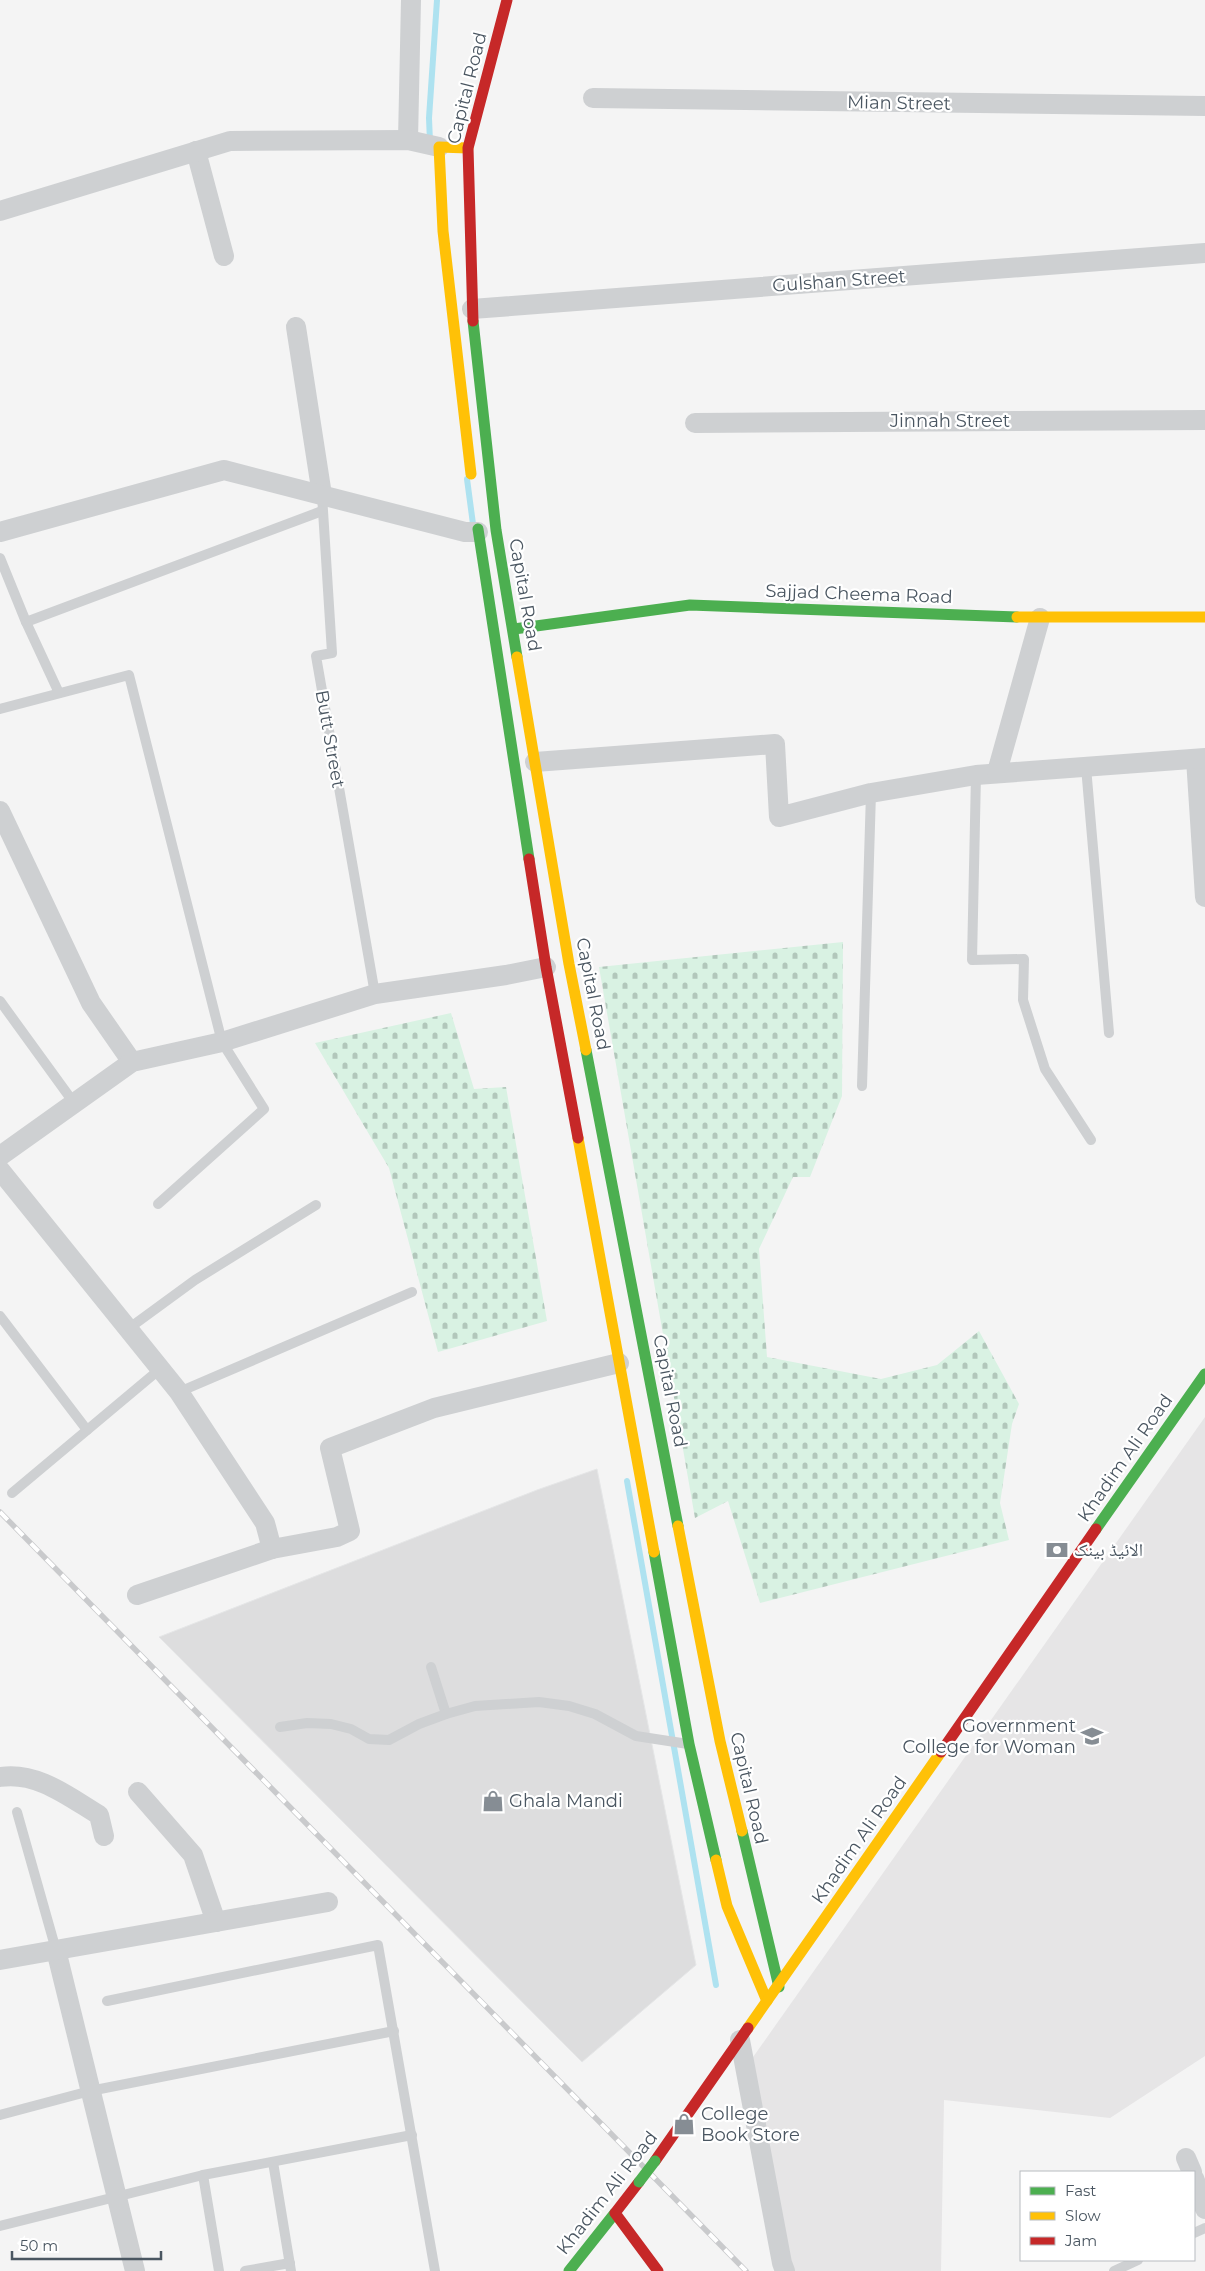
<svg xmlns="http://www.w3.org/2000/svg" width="1205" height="2271" viewBox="0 0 1205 2271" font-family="Montserrat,'Noto Naskh Arabic',sans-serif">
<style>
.education{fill:#e6e5e6}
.cemetery{fill:url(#cemetery-stones)}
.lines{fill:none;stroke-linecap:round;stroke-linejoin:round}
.stream{stroke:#aee2f0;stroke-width:6}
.building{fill:#ddddde;stroke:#e5e6e7}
.lane{stroke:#ced0d2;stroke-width:10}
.street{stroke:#ced0d2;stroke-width:20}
.fast{stroke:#4caf50;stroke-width:11}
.slow{stroke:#ffc107;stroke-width:11}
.jam{stroke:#c62828;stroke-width:11}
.rail-casing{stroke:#c9cacc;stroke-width:5.5}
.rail{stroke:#fff;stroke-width:4;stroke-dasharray:11;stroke-linecap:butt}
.fast-bridge{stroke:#4caf50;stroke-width:11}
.labels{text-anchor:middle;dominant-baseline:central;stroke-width:4.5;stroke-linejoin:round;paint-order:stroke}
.street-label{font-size:18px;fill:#4a5661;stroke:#fff}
.poi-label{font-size:18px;fill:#4a5661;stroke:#fff;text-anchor:start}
</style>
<defs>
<pattern id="cemetery-stones" width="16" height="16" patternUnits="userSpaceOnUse" patternTransform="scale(1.25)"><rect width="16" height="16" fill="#d9f2e3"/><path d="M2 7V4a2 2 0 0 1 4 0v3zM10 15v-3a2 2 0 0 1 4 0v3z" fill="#b2c7bb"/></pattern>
</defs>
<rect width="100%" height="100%" fill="#f4f4f4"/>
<polygon class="education" points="1205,1417 1205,2056 1110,2118 944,2100 941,2271 793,2271 751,2060"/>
<g class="cemetery">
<polygon points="843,942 842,1096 810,1177 793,1177 759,1249 767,1357 881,1379 937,1365 979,1331 1019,1404 1012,1424 1000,1503 1009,1540 760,1603 728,1501 695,1518 599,967"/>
<polygon points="451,1013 474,1089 506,1087 547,1321 438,1352 389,1168 315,1043"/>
</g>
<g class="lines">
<g class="stream">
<polyline points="430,142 429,118 437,0"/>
<polyline points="467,479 473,524"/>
<polyline points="627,1481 716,1985"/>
</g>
</g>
<polygon class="building" points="597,1469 696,1965 582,2062 159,1637 537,1490"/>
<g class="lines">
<g class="lane">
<polyline points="322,495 332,653 316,656 375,994"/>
<polyline points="0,558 26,622 59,693"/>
<polyline points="26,622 322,511"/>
<polyline points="0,709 129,675 222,1042 264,1109 158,1204"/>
<polyline points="1086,767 1109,1033"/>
<polyline points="976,775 972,960 1024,959 1023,1000 1045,1069 1091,1140"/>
<polyline points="0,1001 74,1103"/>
<polyline points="862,1086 871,793"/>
<polyline points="0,1316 87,1430"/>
<polyline points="128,1329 195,1280 316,1205"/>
<polyline points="179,1392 412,1292"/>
<polyline points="12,1493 160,1369"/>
<polyline points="431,1667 446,1714"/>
<polyline points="280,1727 307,1723 331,1724 351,1729 369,1739 389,1740 419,1724 446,1714 475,1706 539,1702 569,1706 595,1714 636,1736 688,1744"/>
<polyline points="17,1812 56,1950"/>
<polyline points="107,2001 378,1945 435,2271"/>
<polyline points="0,2115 90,2091 394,2031"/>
<polyline points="273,2162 291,2271"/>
<polyline points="203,2175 219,2271"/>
<polyline points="0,2226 203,2175 412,2135"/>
<polyline points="1194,2233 1205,2228"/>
<polyline points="245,2271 290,2263"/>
<polyline points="1114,2271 1138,2260"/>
</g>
<g class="street">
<polyline points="593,98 1205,106"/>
<polyline points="408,140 411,0"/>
<polyline points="196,151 224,256"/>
<polyline points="0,211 230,141 408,140 439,147"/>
<polyline points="472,309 1205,253"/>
<polyline points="296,327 322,495"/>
<polyline points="695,423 1205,420"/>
<polyline points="0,532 224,470 465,532 478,532"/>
<polyline points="1196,759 1205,897"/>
<polyline points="535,762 775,744 779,817 871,793 976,775 1205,758"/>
<polyline points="997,772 1040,618"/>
<polyline points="0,811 91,1003 132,1062"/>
<polyline points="0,1156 132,1062 222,1042 375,994 506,975 546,967"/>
<polyline points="0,1170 179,1392 265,1523 272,1549"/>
<polyline points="137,1595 272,1549 337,1537 350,1531 330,1448 434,1408 619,1363"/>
<path d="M0,1777C37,1771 69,1797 99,1815L104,1836"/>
<polyline points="138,1792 193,1855 216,1922"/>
<polyline points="56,1950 135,2271"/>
<polyline points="0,1960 328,1902"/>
<polyline points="740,2040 782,2263 785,2271"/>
<polyline points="1186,2158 1192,2172"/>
<polyline points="1194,2178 1205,2209"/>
</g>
<g class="fast">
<polyline points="473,321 496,530 517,657"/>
<polyline points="478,529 529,859"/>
<polyline points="514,629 690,605 1017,617"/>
<polyline points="586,1050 678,1526"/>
<polyline points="1096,1529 1205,1374"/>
<polyline points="654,1552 689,1744 716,1860"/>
<polyline points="742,1831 779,1987"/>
<polyline points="569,2271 615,2213"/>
</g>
<g class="slow">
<polyline points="468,148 439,147 443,231 471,474"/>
<polyline points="1017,617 1205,617"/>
<polyline points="517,657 569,964 586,1050"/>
<polyline points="578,1138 654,1552"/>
<polyline points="678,1526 720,1741 742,1831"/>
<polyline points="716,1860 727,1906 767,2001"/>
<polyline points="748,2028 941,1752"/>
</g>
<g class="jam">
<polyline points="473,321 468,148 507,0"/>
<polyline points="529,859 546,967 578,1138"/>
<polyline points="941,1752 1096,1529"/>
<polyline points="655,2161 748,2028"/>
<polyline points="639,2182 615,2213 658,2271"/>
</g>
<g class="rail-casing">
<polyline id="rail" points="0,1512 746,2271"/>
</g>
<use href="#rail" class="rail"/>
<polyline class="fast-bridge" points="639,2182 655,2161"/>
</g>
<defs>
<g id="bank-bare" transform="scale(1.725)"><path d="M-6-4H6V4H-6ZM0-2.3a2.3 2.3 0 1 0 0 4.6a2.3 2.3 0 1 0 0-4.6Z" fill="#868d94" stroke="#fff" stroke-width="2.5" paint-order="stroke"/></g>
<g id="university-bare" transform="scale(1.725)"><path d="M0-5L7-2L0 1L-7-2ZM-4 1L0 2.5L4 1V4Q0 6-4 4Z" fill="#868d94" stroke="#fff" stroke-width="2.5" paint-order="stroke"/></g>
<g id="shop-bare" transform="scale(1.725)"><path d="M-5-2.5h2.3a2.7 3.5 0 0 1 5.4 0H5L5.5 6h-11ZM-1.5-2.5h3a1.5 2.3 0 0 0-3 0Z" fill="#868d94" stroke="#fff" stroke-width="2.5" paint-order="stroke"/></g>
</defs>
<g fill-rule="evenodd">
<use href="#bank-bare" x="1057" y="1550"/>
<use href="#university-bare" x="1092" y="1736"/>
<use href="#shop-bare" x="493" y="1801"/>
<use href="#shop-bare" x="684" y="2124"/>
</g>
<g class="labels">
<g class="street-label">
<text transform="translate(467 88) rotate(-76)">Capital Road</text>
<text transform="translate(899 103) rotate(1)">Mian Street</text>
<text transform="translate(839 281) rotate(-4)">Gulshan Street</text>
<text x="950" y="421">Jinnah Street</text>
<text transform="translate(859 594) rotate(2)">Sajjad Cheema Road</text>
<text transform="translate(525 595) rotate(80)">Capital Road</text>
<text transform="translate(330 739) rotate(80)">Butt Street</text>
<text transform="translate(593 994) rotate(79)">Capital Road</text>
<text transform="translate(670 1391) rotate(79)">Capital Road</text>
<text transform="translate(1125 1458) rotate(-55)">Khadim Ali Road</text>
<text transform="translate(749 1788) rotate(77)">Capital Road</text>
<text transform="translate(859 1840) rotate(-55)">Khadim Ali Road</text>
<text transform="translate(607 2193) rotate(-52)">Khadim Ali Road</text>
</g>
<g class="poi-label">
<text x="1074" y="1550">الائیڈ بینک</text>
<text x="1076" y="1726" text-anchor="end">Government<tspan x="1076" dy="21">College for Woman</tspan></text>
<text x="509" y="1801">Ghala Mandi</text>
<text x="701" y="2114">College<tspan x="701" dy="21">Book Store</tspan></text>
</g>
</g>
<rect x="1020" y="2171" width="175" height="90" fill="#ffffff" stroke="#b7bbc0"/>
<rect x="1030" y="2187" width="25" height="8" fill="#4caf50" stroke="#b7bbc0"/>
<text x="1065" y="2196" font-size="15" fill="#4a5661">Fast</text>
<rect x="1030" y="2212" width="25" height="8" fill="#ffc107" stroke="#b7bbc0"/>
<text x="1065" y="2221" font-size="15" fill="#4a5661">Slow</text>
<rect x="1030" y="2237" width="25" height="8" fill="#c62828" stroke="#b7bbc0"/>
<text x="1065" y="2246" font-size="15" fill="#4a5661">Jam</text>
<path d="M12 2251v8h149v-8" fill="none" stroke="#4a5661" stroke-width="2.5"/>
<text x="20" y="2251" font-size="15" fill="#4a5661" stroke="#ffffff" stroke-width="4" paint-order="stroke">50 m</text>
</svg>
